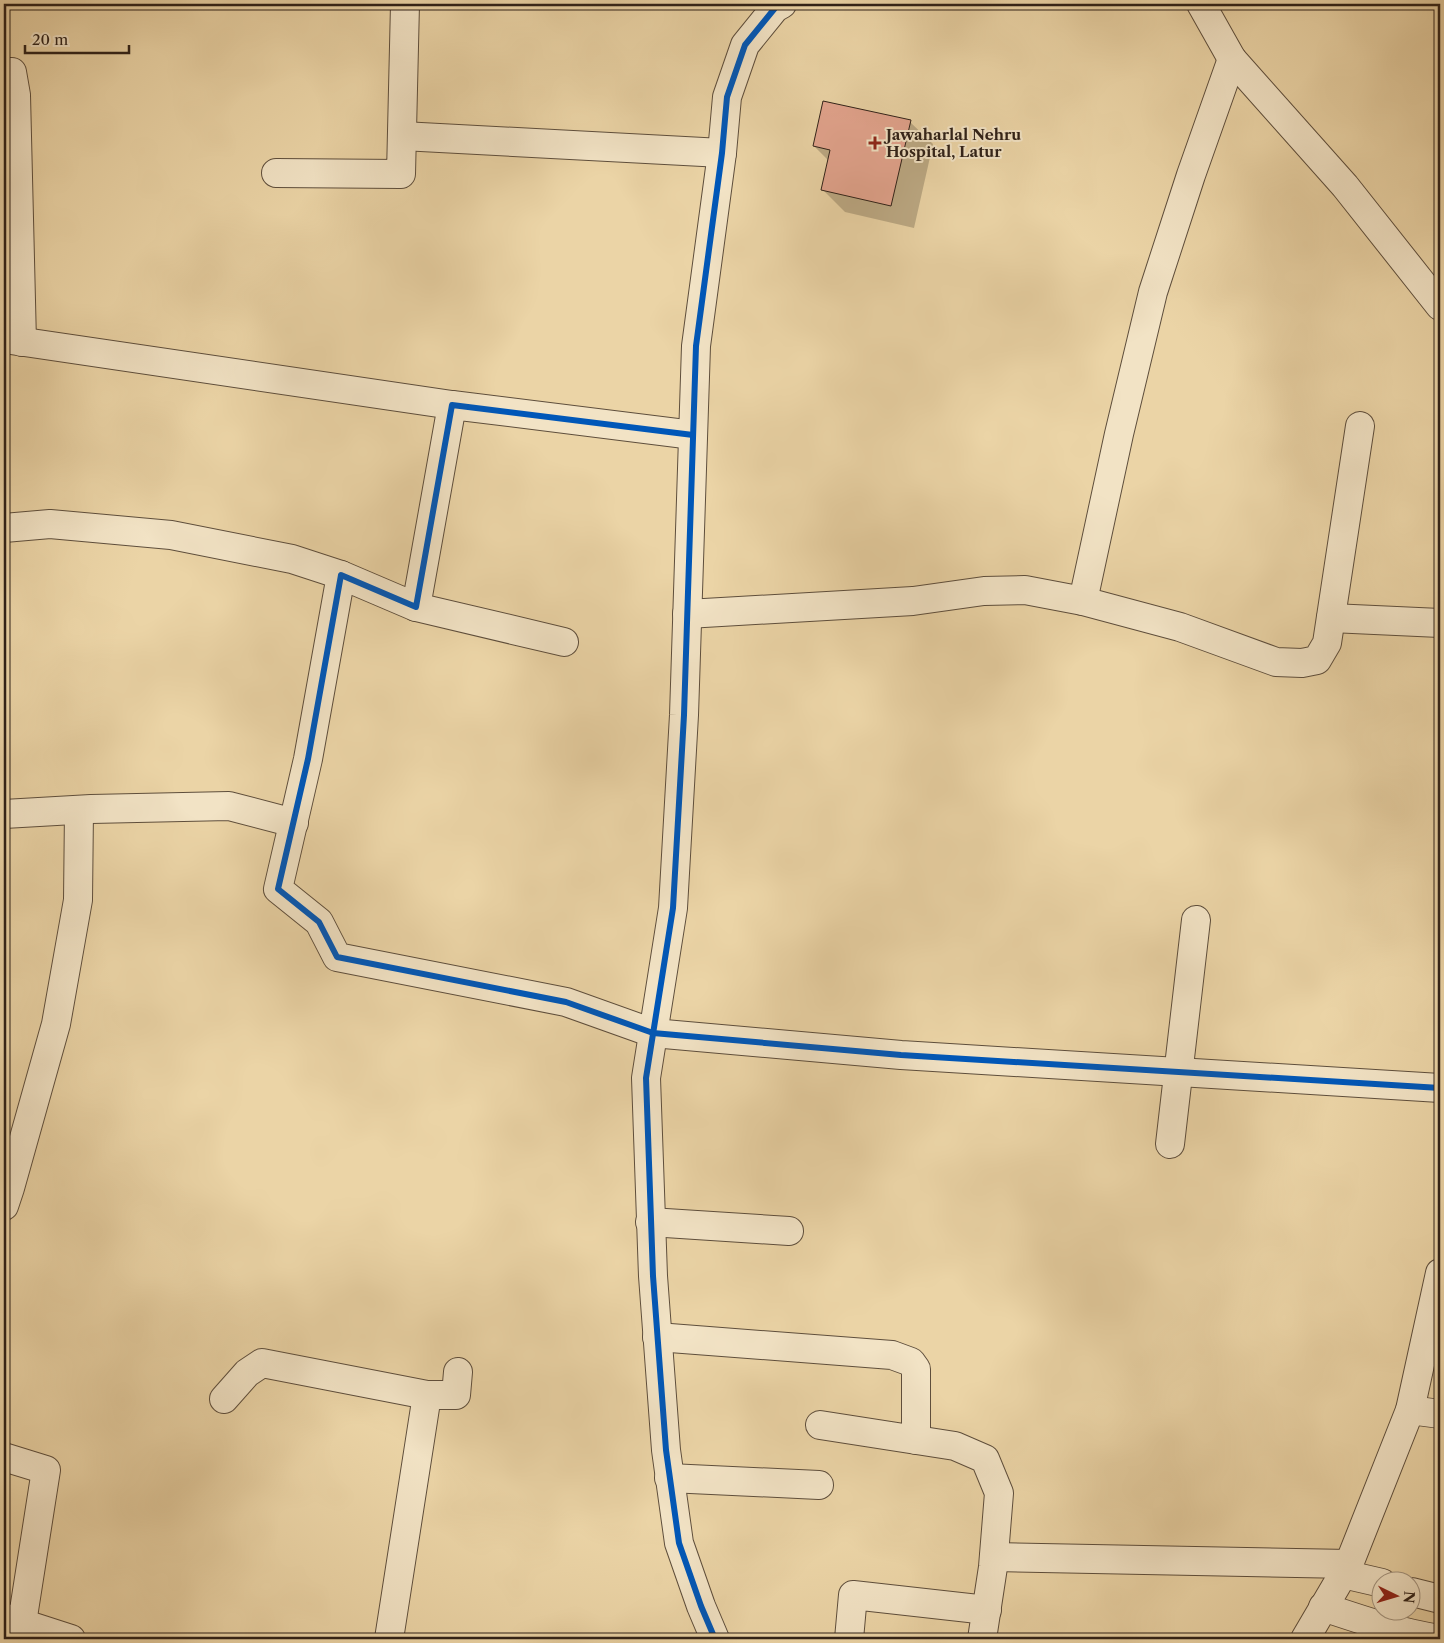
<svg xmlns="http://www.w3.org/2000/svg" width="1444" height="1643" viewBox="0 0 1444 1643" font-family="'Libre Caslon Text',serif">
<style>
.shadow{fill:#0003}
.building{fill:#e3a48e;stroke:#2f2118}
.lines{fill:none;stroke-linecap:round;stroke-linejoin:round}
.minor-casing{stroke:#5e4e3c;stroke-width:30}
.minor{stroke:#f2e3c5;stroke-width:28}
.cycleway-casing{stroke:#f2e3c5;stroke-width:9}
.cycleway{stroke:#0057b8;stroke-width:6}
.poi-dot{fill:#8f2418;stroke:#f2e3c5;stroke-width:2}
.labels{text-anchor:middle;dominant-baseline:central;stroke-width:4;stroke-linejoin:round;paint-order:stroke}
.poi-label{font-size:15px;font-weight:bold;fill:#2f2118;stroke:#f2e3c5;text-anchor:start}
</style>
<rect width="100%" height="100%" fill="#ebd4a6"/>
<filter id="stains"><feTurbulence type="fractalNoise" baseFrequency=".004" numOctaves="4"/><feColorMatrix values="0 0 0 0 .2 0 0 0 0 .09 0 0 0 0 .02 0 0 0 .5 -.17"/></filter>
<radialGradient id="worn" r=".72"><stop offset=".6" stop-color="#630" stop-opacity="0"/><stop offset="1" stop-color="#630" stop-opacity=".3"/></radialGradient>
<polygon class="shadow" points="910,122 933,144 914,228 845,212 823,190 829,161 814,146"/>
<polygon class="building" points="823,101 911,120 891,206 821,190 830,150 813,146"/>
<g class="lines">
<g class="minor-casing">
<g id="minor">
<polyline points="1201,4 1232,59 1345,186 1440,306"/>
<polyline points="4,72 12,72 16,95 22,342"/>
<polyline points="402,136 722,153"/>
<polyline points="276,173 401,174 405,4"/>
<polyline points="4,339 452,405"/>
<polyline points="693,435 452,405 416,607 341,575 308,759 278,889 319,922 337,957 566,1002 653,1033 901,1055 1440,1088"/>
<polyline points="4,528 50,524 171,535 292,559 341,575"/>
<polyline points="1083,601 1119,434 1153,292 1191,175 1232,59"/>
<polyline points="416,607 564,642"/>
<polyline points="687,614 913,601 984,591 1025,590 1083,601 1180,627 1276,662 1302,663 1317,660 1327,643 1360,426"/>
<polyline points="1331,618 1440,623"/>
<polyline points="4,814 91,809 229,806 294,823"/>
<polyline points="1170,1144 1196,920"/>
<polyline points="4,1206 10,1188 56,1024 78,900 79,810"/>
<polyline points="650,1222 789,1231"/>
<polyline points="657,1337 892,1355 911,1362 916,1369 916,1440"/>
<polyline points="224,1399 247,1373 262,1363 427,1395 456,1395 458,1372"/>
<polyline points="1410,1410 1440,1414"/>
<polyline points="820,1425 955,1446 985,1459 999,1493 993,1567 982,1639"/>
<polyline points="4,1457 46,1470 22,1623"/>
<polyline points="669,1478 819,1485"/>
<polyline points="994,1557 1349,1564"/>
<polyline points="1343,1574 1382,1583"/>
<polyline points="1412,1592 1440,1599"/>
<path d="M1323,1607C1362,1620 1400,1633 1440,1639"/>
<polyline points="6,1618 71,1639"/>
<polyline points="389,1639 427,1395"/>
<polyline points="715,1639 701,1606 679,1543 666,1450 653,1276 646,1078 673,908 684,715 696,346 722,153 727,97 745,45 775,8 782,4"/>
<polyline points="849,1639 853,1595 987,1610"/>
<polyline points="1305,1639 1349,1564 1410,1410 1440,1273"/>
</g>
</g>
<use href="#minor" class="minor"/>
<g class="cycleway-casing">
<g id="cycleway">
<polyline points="693,435 452,405 416,607 341,575 308,759 278,889 319,922 337,957 566,1002 653,1033 901,1055 1440,1088"/>
<polyline points="715,1639 701,1606 679,1543 666,1450 653,1276 646,1078 673,908 684,715 696,346 722,153 727,97 745,45 775,8 782,4"/>
</g>
</g>
<use href="#cycleway" class="cycleway"/>
</g>
<path class="poi-dot" d="M872.5 135.5h5v5h5v5h-5v5h-5v-5h-5v-5h5z"/>
<g class="labels">
<g class="poi-label">
<text x="886" y="134">Jawaharlal Nehru<tspan x="886" dy="17">Hospital, Latur</tspan></text>
</g>
</g>
<rect width="1444" height="1643" fill="none" stroke="#ebd4a6" stroke-width="20"/>
<rect x="5" y="5" width="1434" height="1633" fill="none" stroke="#2f2118" stroke-width="2.5"/>
<rect x="10" y="10" width="1424" height="1623" fill="none" stroke="#2f2118"/>
<g transform="translate(1396 1596) rotate(95)"><circle r="24" fill="#f2e3c5" stroke="#a49580"/>
<path d="M0-4L9 19L0 12L-9 19Z" fill="#8f2418"/>
<text y="-8" font-size="14" font-weight="bold" text-anchor="middle" fill="#2f2118">N</text>
</g>
<path d="M25 45v8h104v-8" fill="none" stroke="#2f2118" stroke-width="2.5"/>
<text x="32" y="45" font-size="15" fill="#2f2118" stroke="#f2e3c5" stroke-width="4" paint-order="stroke">20 m</text>
<rect width="100%" height="100%" filter="url(#stains)"/>
<rect width="100%" height="100%" fill="url(#worn)"/>
</svg>
